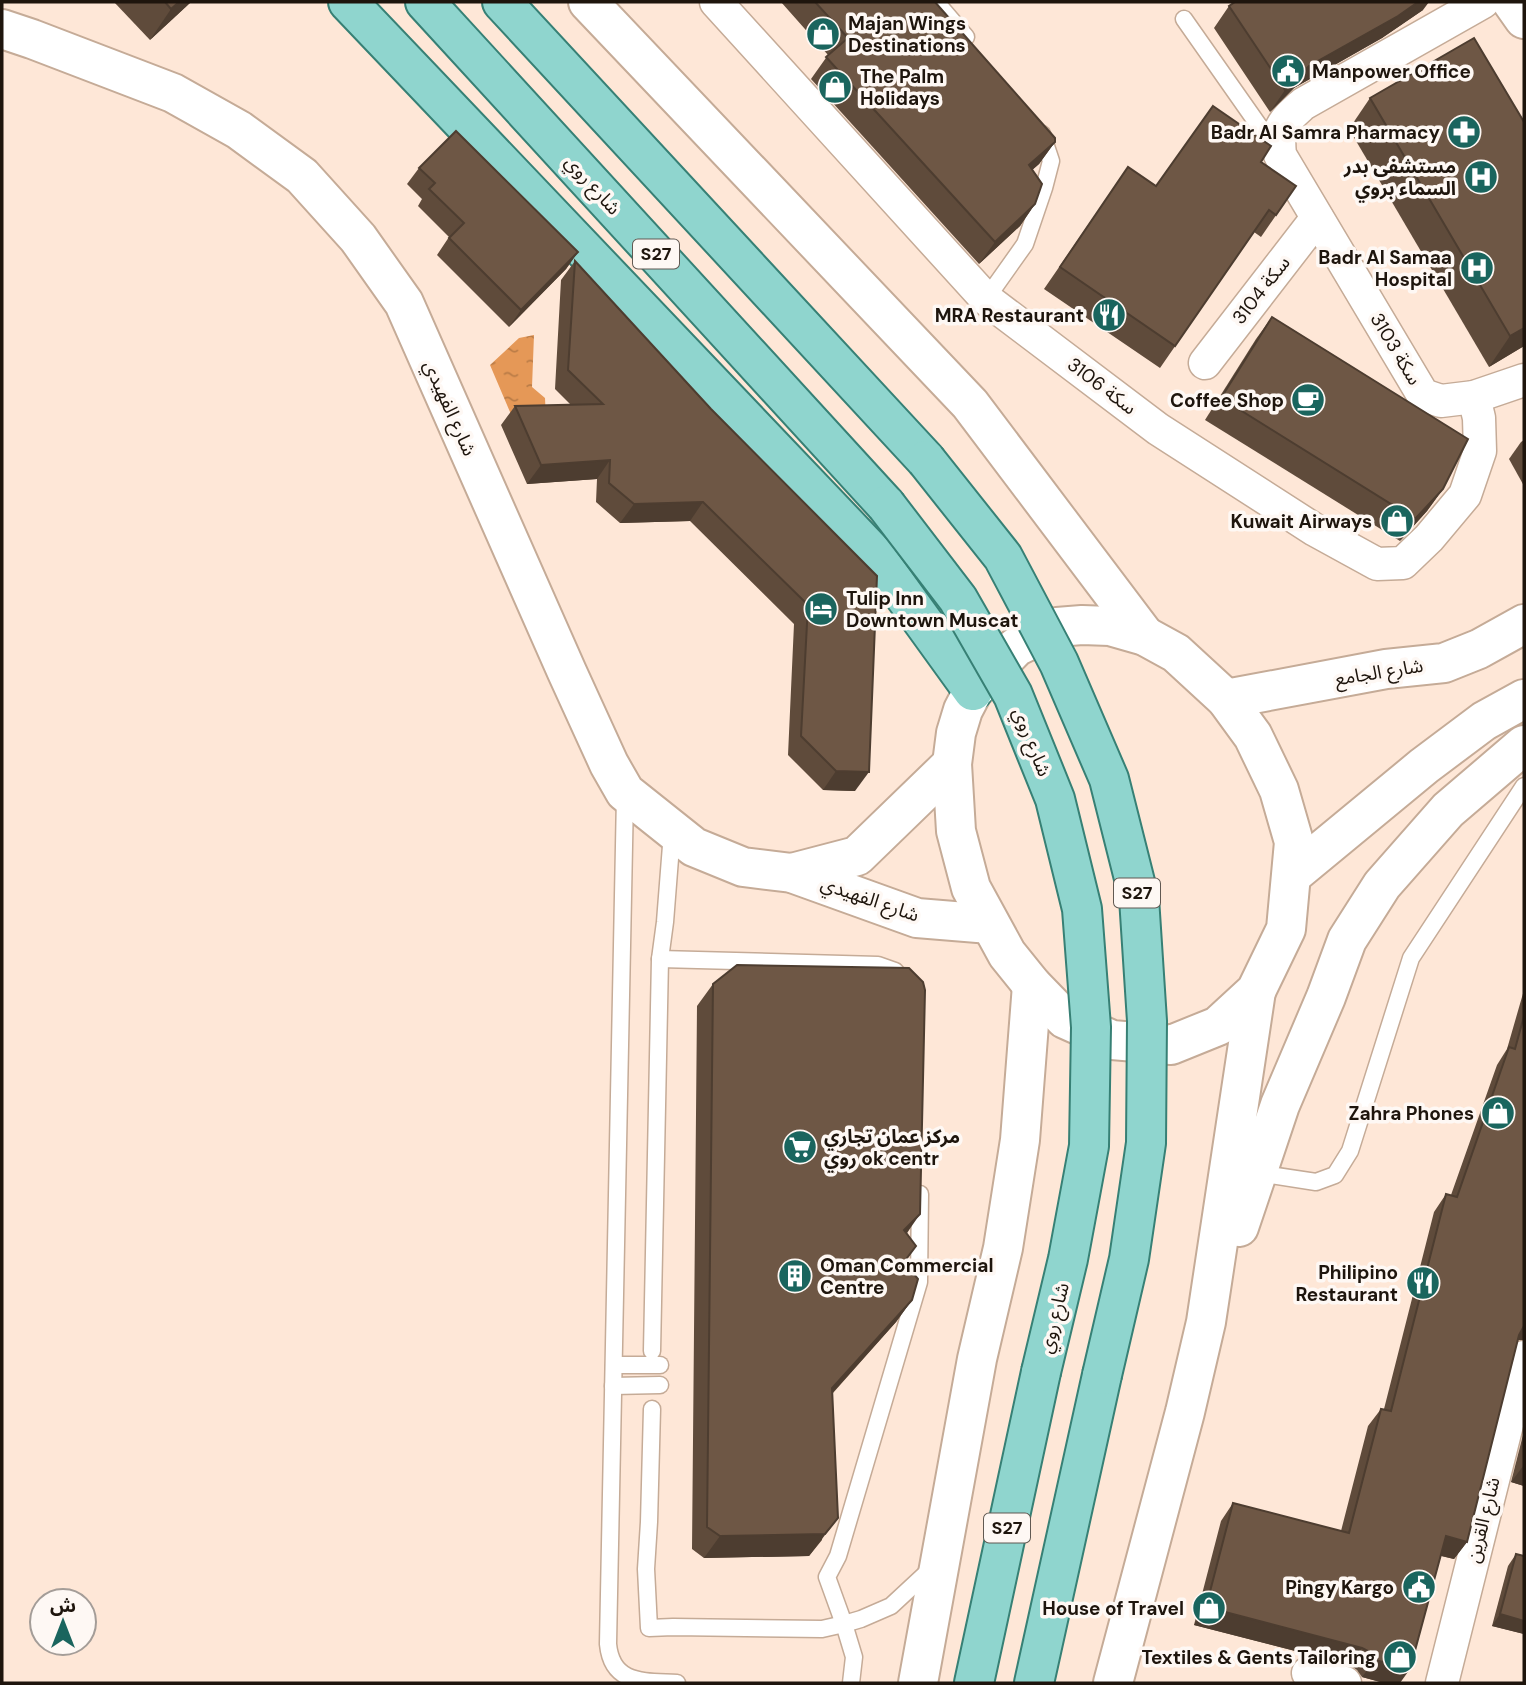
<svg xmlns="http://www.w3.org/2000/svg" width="1526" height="1685" viewBox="0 0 1526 1685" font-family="'DM Sans','Noto Sans Arabic',sans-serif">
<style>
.water{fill:url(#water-ripples)}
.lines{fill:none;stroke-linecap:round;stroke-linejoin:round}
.lane-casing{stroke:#c5ab97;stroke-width:19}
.street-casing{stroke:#c5ab97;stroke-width:35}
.secondary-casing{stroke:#c5ab97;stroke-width:42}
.primary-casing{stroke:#378075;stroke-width:42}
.lane{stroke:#fff;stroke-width:16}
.street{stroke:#fff;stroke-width:32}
.secondary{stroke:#fff;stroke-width:38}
.primary{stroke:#8fd5ce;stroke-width:38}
.primary-bridge-casing{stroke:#378075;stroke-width:42;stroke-linecap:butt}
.primary-bridge{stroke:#8fd5ce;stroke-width:38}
.wall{fill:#5f4b3b}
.shaded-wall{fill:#4d3d30}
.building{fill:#6e5745;stroke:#4d3d30;stroke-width:2}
.labels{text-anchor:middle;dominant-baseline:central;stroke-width:7;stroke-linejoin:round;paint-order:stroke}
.shield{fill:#fef8f4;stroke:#615952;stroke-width:2}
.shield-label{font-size:18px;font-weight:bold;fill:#1e150d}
.poi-label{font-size:19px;font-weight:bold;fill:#1e150d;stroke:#fef8f4;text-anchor:end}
.street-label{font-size:19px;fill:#1e150d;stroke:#fef8f4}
</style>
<defs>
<pattern id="water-ripples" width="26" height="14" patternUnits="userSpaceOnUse" patternTransform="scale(1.75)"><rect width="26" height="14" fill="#e59857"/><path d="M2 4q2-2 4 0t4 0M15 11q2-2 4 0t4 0" fill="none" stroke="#b97b46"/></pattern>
</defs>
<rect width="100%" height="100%" fill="#fee7d7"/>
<polygon class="water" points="534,335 532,387 545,398 546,419 513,419 490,365 519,338"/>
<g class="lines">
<g class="lane-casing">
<g id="lane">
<polyline points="936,2 966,37"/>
<polyline points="1184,19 1276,150"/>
<polyline points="986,299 1025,244 1044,188 1051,161 1042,134"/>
<path d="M625,796L608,1644C612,1685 644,1681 677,1683"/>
<polyline points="660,959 878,965 895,971 901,978"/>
<polyline points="1257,1173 1316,1182 1335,1175 1350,1151 1411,958 1524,786"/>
<polyline points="652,1351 660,959 665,922 672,833"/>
<polyline points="614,1365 660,1365"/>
<polyline points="613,1386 660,1385"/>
<polyline points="652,1409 649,1522 646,1569 649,1628 673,1627 822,1629 844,1624 861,1619 891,1606 933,1567"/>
<polyline points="851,1683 854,1657 844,1624 827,1577 838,1556 919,1282 920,1194"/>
</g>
</g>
<g class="street-casing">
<g id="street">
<polyline points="716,2 986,299 1158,429 1315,530 1377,564 1403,563 1429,538 1465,495 1480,451 1479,418 1474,397"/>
<path d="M1483,2L1303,104C1282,123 1277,126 1280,155L1423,395L1441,401L1474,397L1524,380"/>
<polyline points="1205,363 1317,218"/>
<polyline points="1308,1673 1345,1683"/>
<polyline points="1442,1683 1524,1357"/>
</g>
</g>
<g class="secondary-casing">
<g id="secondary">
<polyline points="588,2 970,404 1145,636"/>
<polyline points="1512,2 1524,19"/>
<polyline points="2,29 32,39 173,93 239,130 302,176 358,238 404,303 567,672 609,764 625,792 694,847 743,867 792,873 917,918 990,924"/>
<polygon points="1082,625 1110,626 1145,636 1176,653 1226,699 1253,736 1279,790 1294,842 1286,929 1256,991 1218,1026 1171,1045 1112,1040 1065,1019 1032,985 1007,954 971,888 956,831 952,764 956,733 963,710 973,691 1016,647 1057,627"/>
<polyline points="1226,699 1386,669 1444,663 1479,649 1524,624"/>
<polyline points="792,873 857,856 952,764"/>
<polyline points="1292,875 1424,766 1484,721 1524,699"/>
<polyline points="1239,1227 1280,1105 1326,997 1347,940 1382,885 1448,810 1524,745"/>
<polyline points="918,1683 977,1359 1003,1248 1020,1140 1032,985"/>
<polyline points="1113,1683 1185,1412 1206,1322 1256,991"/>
</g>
</g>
<g class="primary-casing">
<g id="primary">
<polyline points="348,2 874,554 973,691"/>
<polyline points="425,2 886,505"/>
<polyline points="502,2 926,460"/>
<polyline points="974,1683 1041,1372"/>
<polyline points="1034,1683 1102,1375"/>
</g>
</g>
<use href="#lane" class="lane"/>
<use href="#street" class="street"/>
<use href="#secondary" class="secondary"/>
<use href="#primary" class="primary"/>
<g class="primary-bridge-casing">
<g id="primary-bridge">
<polyline points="926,460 1003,557 1059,663 1109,779 1139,898 1147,1021 1146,1143 1129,1259 1102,1375"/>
<polyline points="886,505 958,599 1013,695 1055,799 1082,909 1091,1027 1089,1146 1068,1259 1041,1372"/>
</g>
</g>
<use href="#primary-bridge" class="primary-bridge"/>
</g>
<g class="wall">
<polygon points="114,2 191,2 150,40"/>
<polygon points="781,2 935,2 1055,142 1039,164 1032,170 1035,204 1020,226 979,264 811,79 828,55"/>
<polygon points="1229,6 1423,10 1382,38 1294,88 1270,112 1214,28"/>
<polygon points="1370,98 1524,122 1524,346 1489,367 1349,129"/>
<polygon points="1261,162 1296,186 1261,237 1254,232 1160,368 1044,289 1128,167 1156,186"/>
<polygon points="419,168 578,252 566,269 509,327 437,255 449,237 418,206 422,199 407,184"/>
<polygon points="575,261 711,409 877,576 855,791 823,790 788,755 794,624 690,521 620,523 596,502 597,479 527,484 501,425 515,406 571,405 555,389 561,280"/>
<polygon points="1272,317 1443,489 1427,511 1400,541 1205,420 1256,339"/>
<polygon points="1524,440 1524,486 1509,459 1521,442"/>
<polygon points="713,984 906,1233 905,1263 912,1300 896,1322 833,1393 822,1540 809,1556 704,1558 692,1549 697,1006"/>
<polygon points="1524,990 1524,1340 1517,1340 1467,1542 1454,1559 1441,1556 1400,1683 1384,1683 1362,1677 1357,1670 1350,1665 1194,1625 1221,1521 1233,1503 1341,1531 1368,1426 1381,1409 1384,1409 1434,1212 1446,1194 1451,1195 1497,1065 1507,1049"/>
<polygon points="1524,1431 1524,1486 1511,1482"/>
<polygon points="1516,1554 1524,1556 1524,1634 1492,1626 1508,1566"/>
</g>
<g class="shaded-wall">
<polygon points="179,2 191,2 150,40 171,9"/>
<polygon points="1418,2 1429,2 1423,10 1382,38 1294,88 1270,112 1285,90 1309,66"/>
<polygon points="1055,142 1039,164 1013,187 1029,165"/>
<polygon points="1035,204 1020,226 979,264 995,242"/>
<polygon points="578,252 566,269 509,327 521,310"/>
<polygon points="1524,328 1524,346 1489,367 1510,336"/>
<polygon points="610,460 597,479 527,484 541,465"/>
<polygon points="1443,489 1427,511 1400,541 1415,519"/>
<polygon points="703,502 690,521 620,523 634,504"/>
<polygon points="836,771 869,772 855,791 823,790"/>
<polygon points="920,1214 905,1236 904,1230"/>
<polygon points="912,1300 896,1322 817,1410 832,1388"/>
<polygon points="1524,1326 1524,1340 1518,1340 1510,1345"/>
<polygon points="1524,1465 1524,1486 1511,1482"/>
<polygon points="838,1518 809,1556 704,1558 720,1536"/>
<polygon points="1446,1536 1467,1542 1454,1559 1434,1554"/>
<polygon points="1206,1607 1362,1648 1350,1665 1194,1625"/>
<polygon points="1500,1614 1524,1621 1524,1634 1492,1626"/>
<polygon points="1375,1660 1410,1669 1400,1683 1384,1683 1362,1677"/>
</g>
<g class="building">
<polygon points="165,2 179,2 171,9"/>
<polygon points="815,2 935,2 1055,138 1055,142 1029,165 1042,184 1035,204 995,242 826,57 848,38"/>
<polygon points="1235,2 1418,2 1398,16 1309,66 1285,90 1229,6"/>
<polygon points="1474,38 1524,122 1524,328 1510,336 1370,98"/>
<polygon points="1213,106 1271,146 1261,162 1296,186 1276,215 1269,210 1175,346 1060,267 1128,167 1156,186"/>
<polygon points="456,131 578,252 521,310 449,238 464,223 429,189 435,183 419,168"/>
<polygon points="575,261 711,409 877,576 869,772 836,771 801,736 808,605 703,502 634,504 609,483 610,460 541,465 515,406 603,404 568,370"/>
<polygon points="1272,317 1468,439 1443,489 1415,519 1221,398"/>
<polygon points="737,965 909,968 923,982 925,990 920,1214 904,1230 916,1246 904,1262 918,1279 912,1300 832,1388 838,1518 825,1534 720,1536 707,1527 713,984"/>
<polygon points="1524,1016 1524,1326 1519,1335 1467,1542 1446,1536 1410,1669 1375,1660 1370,1652 1362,1648 1206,1607 1233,1503 1349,1533 1381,1409 1391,1411 1446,1194 1457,1197 1509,1047 1515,1049"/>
<polygon points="1516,1554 1524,1556 1524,1621 1500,1614"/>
</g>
<defs>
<g id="shop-disc" transform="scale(1.75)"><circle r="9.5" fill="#1a655e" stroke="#fef8f4"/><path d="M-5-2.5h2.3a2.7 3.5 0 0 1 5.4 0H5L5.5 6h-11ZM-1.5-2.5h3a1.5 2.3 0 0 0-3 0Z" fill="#fff"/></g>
<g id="civic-disc" transform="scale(1.75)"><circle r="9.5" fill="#1a655e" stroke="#fef8f4"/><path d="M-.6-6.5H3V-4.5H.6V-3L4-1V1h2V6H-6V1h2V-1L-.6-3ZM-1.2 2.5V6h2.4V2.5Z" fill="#fff"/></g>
<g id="pharmacy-disc" transform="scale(1.75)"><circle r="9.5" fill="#1a655e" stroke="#fef8f4"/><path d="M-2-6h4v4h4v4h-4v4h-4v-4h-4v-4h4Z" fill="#fff"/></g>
<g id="hospital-disc" transform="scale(1.75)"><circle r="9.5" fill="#1a655e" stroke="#fef8f4"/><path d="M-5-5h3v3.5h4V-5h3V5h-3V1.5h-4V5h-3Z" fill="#fff"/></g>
<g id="restaurant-disc" transform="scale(1.75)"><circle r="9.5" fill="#1a655e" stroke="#fef8f4"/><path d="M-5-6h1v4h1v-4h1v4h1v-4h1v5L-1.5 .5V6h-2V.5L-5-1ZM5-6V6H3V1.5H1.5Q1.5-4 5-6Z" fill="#fff"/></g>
<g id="cafe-disc" transform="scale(1.75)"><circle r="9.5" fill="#1a655e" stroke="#fef8f4"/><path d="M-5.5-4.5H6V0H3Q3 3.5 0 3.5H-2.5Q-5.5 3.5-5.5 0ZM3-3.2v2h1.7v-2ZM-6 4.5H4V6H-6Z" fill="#fff"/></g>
<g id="hotel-disc" transform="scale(1.75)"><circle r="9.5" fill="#1a655e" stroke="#fef8f4"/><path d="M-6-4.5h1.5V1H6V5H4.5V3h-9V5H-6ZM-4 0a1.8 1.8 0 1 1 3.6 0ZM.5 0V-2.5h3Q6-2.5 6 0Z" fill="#fff"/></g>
<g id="supermarket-disc" transform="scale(1.75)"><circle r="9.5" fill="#1a655e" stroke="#fef8f4"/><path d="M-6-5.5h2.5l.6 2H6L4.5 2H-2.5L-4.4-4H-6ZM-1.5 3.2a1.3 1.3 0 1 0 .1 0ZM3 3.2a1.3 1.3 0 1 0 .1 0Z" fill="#fff"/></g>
<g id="building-disc" transform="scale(1.75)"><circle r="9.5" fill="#1a655e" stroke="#fef8f4"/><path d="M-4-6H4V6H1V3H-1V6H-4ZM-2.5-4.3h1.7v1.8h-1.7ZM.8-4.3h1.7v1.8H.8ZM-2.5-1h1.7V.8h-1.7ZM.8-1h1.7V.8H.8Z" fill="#fff"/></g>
</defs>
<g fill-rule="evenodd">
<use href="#shop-disc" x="823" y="34"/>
<use href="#civic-disc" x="1288" y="71"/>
<use href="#shop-disc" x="835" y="87"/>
<use href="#pharmacy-disc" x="1464" y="132"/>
<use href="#hospital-disc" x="1481" y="177"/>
<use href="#hospital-disc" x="1477" y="268"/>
<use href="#restaurant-disc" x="1109" y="315"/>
<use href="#cafe-disc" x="1308" y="400"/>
<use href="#shop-disc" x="1397" y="521"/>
<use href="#hotel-disc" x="821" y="609"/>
<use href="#shop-disc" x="1498" y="1113"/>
<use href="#supermarket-disc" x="800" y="1147"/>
<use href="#building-disc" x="795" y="1276"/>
<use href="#restaurant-disc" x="1423" y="1283"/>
<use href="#civic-disc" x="1419" y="1587"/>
<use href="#shop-disc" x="1209" y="1608"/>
<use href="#shop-disc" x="1400" y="1657"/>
</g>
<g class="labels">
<g class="shield">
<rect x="633" y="239.5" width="46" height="29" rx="5"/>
<rect x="1114" y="878.5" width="46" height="29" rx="5"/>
<rect x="984" y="1513.5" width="46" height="29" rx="5"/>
</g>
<g class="shield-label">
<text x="656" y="254">S27</text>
<text x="1137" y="893">S27</text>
<text x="1007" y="1528">S27</text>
</g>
<g class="poi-label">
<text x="848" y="23" text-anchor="start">Majan Wings<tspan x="848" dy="22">Destinations</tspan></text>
<text x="1312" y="71" text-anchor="start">Manpower Office</text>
<text x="860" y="76" text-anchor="start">The Palm<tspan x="860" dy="22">Holidays</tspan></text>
<text x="1440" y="132">Badr Al Samra Pharmacy</text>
<text x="1456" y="166">مستشفى بدر<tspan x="1456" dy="22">السماء بروي</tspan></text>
<text x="1452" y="257">Badr Al Samaa<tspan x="1452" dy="22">Hospital</tspan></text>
<text x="1084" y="315">MRA Restaurant</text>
<text x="1284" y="400">Coffee Shop</text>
<text x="1372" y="521">Kuwait Airways</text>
<text x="846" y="598" text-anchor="start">Tulip Inn<tspan x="846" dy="22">Downtown Muscat</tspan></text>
<text x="1474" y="1113">Zahra Phones</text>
<text x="824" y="1136" text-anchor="start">مركز عمان تجاري<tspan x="824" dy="22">روي ok centr</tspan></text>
<text x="820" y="1265" text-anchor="start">Oman Commercial<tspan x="820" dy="22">Centre</tspan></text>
<text x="1398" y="1272">Philipino<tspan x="1398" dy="22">Restaurant</tspan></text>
<text x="1394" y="1587">Pingy Kargo</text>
<text x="1184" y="1608">House of Travel</text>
<text x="1376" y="1657">Textiles &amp; Gents Tailoring</text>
</g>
<g class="street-label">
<text transform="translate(593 185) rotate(48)">شارع روي</text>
<text transform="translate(1261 290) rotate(-52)">سكة 3104</text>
<text transform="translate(1396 349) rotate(59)">سكة 3103</text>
<text transform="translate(1102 386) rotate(37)">سكة 3106</text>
<text transform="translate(450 408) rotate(66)">شارع الفهيدي</text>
<text transform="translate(1379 672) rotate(-9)">شارع الجامع</text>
<text transform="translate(1032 742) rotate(68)">شارع روي</text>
<text transform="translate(870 899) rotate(19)">شارع الفهيدي</text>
<text transform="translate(1054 1318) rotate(-76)">شارع روي</text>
<text transform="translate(1483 1520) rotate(-76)">شارع القرين</text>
</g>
</g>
<rect width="1526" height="1685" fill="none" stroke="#1e150d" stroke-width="7"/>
<g transform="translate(63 1622)"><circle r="33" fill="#fef8f4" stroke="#a49d98" stroke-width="2"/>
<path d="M0-5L12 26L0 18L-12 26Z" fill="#1a655e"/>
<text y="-10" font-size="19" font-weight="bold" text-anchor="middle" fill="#1e150d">ش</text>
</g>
</svg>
